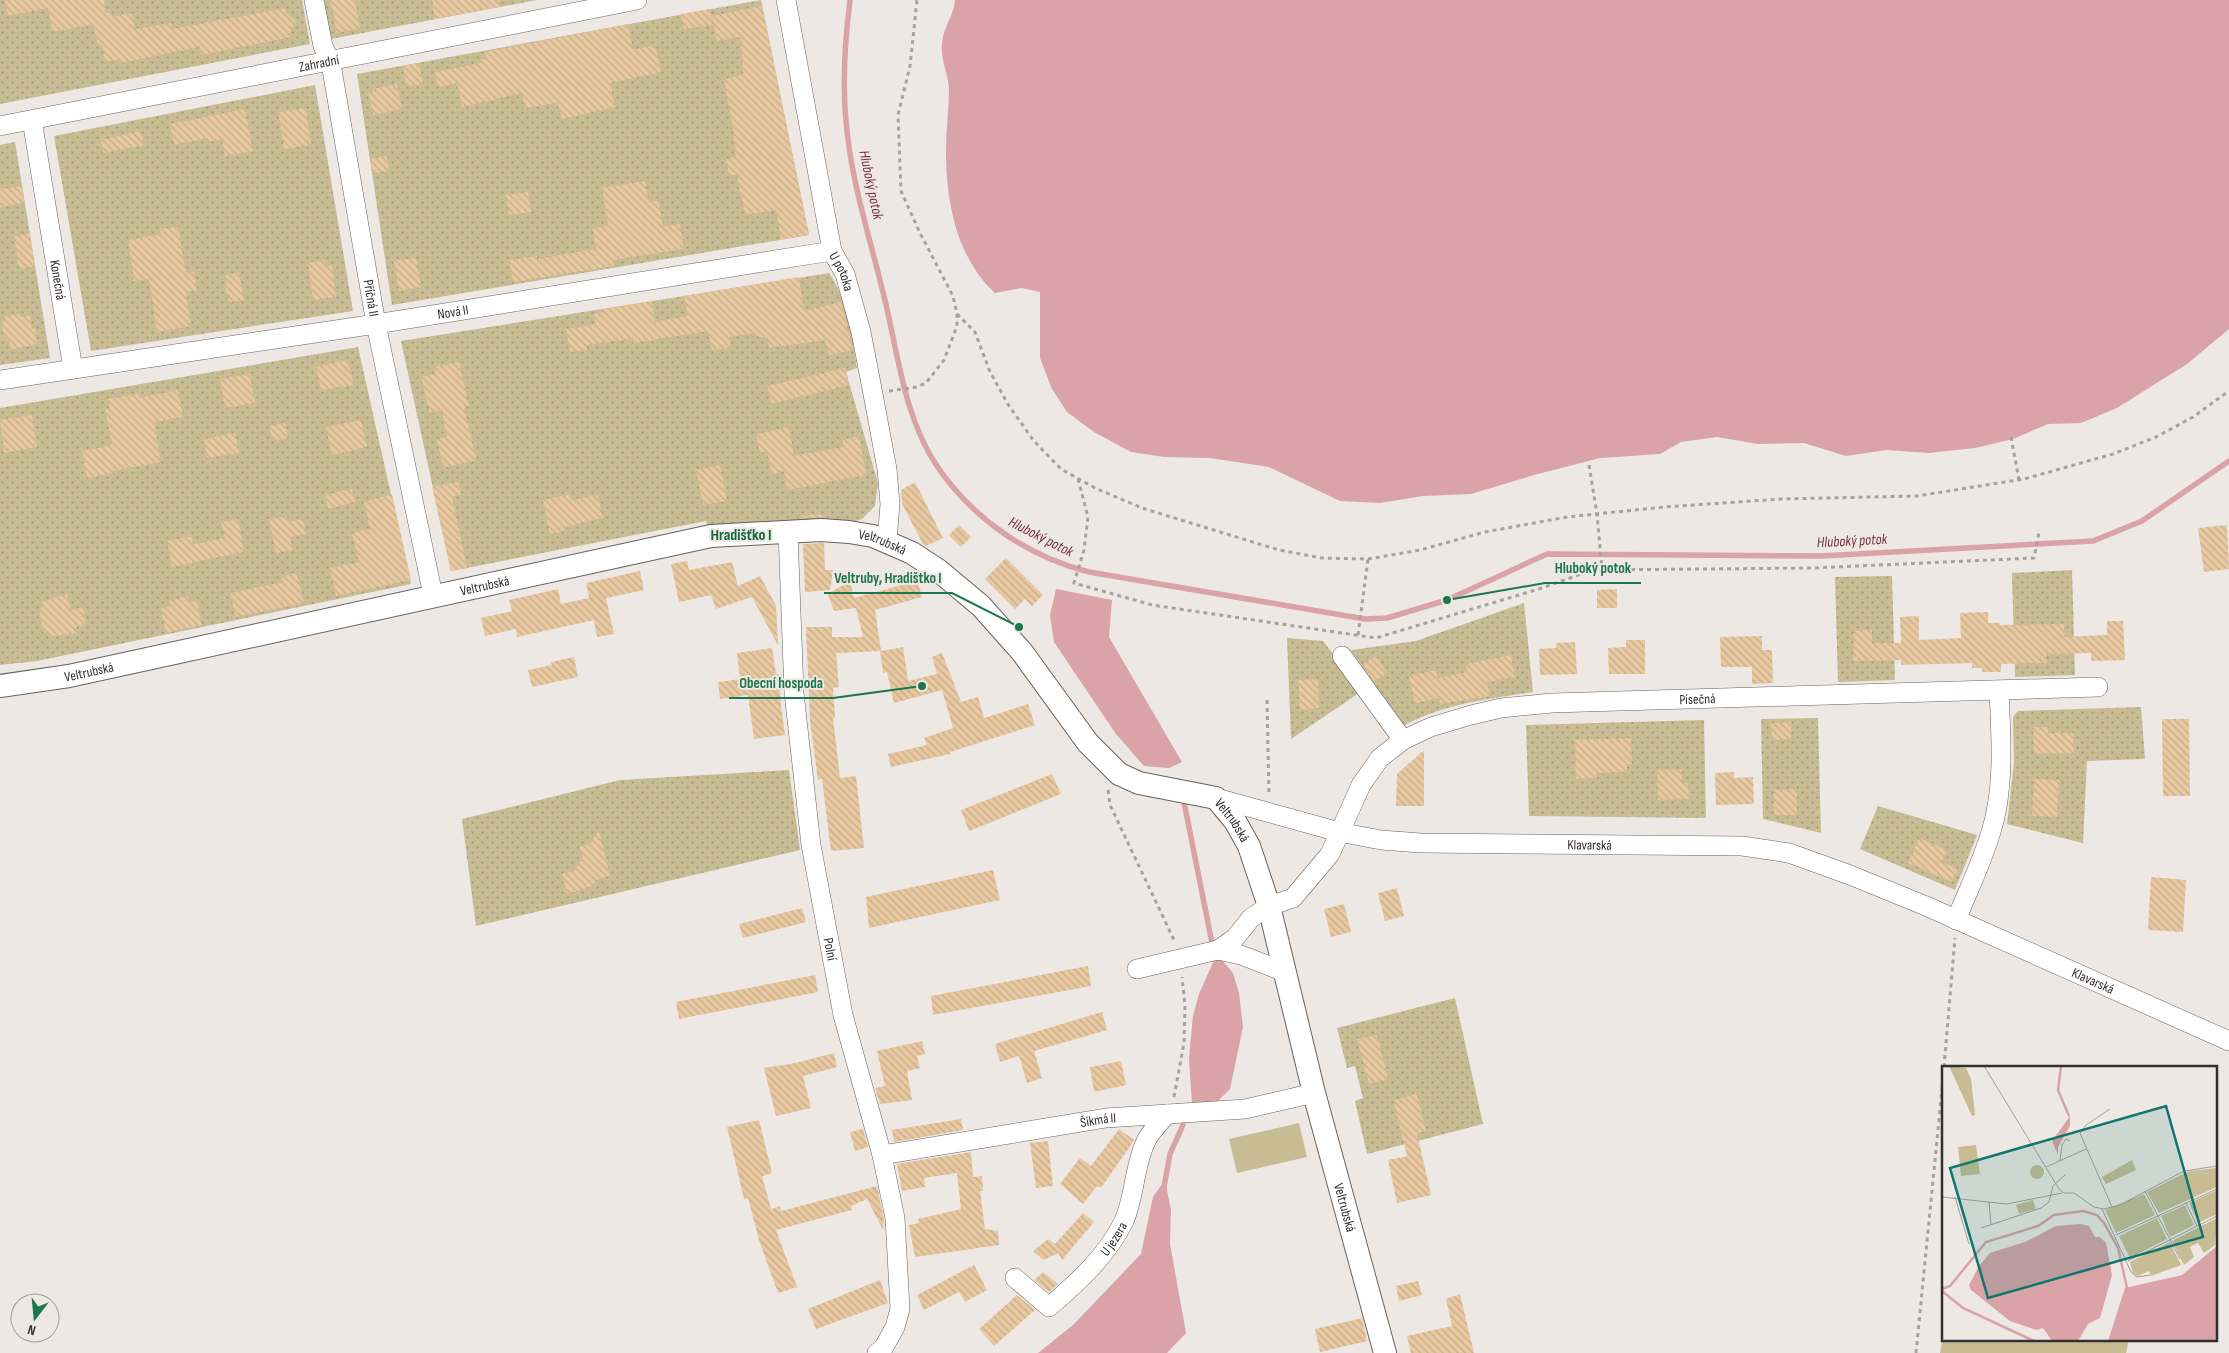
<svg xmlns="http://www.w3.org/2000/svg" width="2229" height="1353" viewBox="0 0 2229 1353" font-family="'Sofia Sans Condensed',sans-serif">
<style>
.grass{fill:url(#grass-dots)}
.pitch{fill:#c7bc93}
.water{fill:#d9a3a8}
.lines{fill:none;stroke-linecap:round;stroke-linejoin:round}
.stream{stroke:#d9a3a8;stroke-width:5.5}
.building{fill:url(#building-back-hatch)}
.minor-casing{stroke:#68625f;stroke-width:20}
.tertiary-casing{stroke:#68625f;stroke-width:24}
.path{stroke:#a7a29f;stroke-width:3;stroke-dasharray:4 4;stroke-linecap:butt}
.minor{stroke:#fff;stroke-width:19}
.tertiary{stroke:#fff;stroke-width:22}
.labels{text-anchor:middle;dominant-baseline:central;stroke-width:4;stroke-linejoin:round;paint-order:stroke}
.street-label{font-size:14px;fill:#322f2e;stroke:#eee8e4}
.water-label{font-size:15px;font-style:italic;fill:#76343e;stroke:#eee8e4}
.quarter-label{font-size:16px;font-weight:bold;fill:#146841;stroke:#eee8e4}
.inset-river{fill:none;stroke:#d9a3a8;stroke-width:2.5}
.inset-road{fill:none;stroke:#a39e9b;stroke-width:1}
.view{fill:#0f766e;fill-opacity:0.15;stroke:#0f766e;stroke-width:2.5}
.inset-edge{fill:none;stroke:#322f2e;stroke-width:2.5}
.leader{fill:none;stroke:#1d774c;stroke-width:2}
.callout-dot{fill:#1d774c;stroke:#eee8e4;stroke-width:2}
.callout-label{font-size:15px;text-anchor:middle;font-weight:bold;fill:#1d774c;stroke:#eee8e4;stroke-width:4;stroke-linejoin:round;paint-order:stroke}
</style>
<defs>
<pattern id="grass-dots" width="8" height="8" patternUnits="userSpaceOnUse" patternTransform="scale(1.25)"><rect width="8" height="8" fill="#c7bc93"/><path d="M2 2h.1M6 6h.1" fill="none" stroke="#a29978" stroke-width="1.8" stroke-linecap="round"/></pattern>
<pattern id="building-back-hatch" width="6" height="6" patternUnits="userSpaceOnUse" patternTransform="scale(1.25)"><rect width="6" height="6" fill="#e7c8a0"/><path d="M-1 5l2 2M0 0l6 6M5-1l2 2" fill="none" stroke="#c7ac8a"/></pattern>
</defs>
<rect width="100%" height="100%" fill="#eee8e4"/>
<g class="grass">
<polygon points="0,0 302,0 310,44 0,104"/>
<polygon points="324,0 537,0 331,39"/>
<polygon points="761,0 809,235 392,305 357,74"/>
<polygon points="315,85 353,311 91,351 54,136"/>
<polygon points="15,142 50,358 0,365 0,145"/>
<path d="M829,273C847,299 852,337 857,368L846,372L878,483L875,506L862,519L853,522L708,528L706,521L451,571L401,341Z"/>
<polygon points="358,347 411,584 37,661 0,665 0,408"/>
<polygon points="2072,570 2075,675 2015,677 2012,573"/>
<polygon points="1892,576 1895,680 1838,682 1835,577"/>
<path d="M1524,603L1533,692C1489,699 1443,704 1403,726L1351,650L1416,641Z"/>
<polygon points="1287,638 1323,641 1362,691 1291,739"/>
<polygon points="2141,707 2145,759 2087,761 2083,843 2007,824 2014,763 2013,717 2018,711"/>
<polygon points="1818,718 1821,833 1763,819 1761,719"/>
<polygon points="1704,720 1706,818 1529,816 1526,725"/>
<polygon points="789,770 800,850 476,926 462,819 620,780"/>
<polygon points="1878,806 1977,835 1955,890 1860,849"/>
<polygon points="1455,998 1483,1124 1367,1154 1355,1101 1363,1098 1355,1066 1347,1068 1337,1028"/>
</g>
<g class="pitch">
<polygon points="1299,1123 1307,1157 1237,1173 1229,1139"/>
<polygon points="1943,1335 1943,1339 2129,1339 2126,1353 1940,1353"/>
</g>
<g class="water">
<path d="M955,0H2229V329L2187,364L2117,408L2081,423L2048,424L2013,439L1975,448L1929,453L1886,450L1846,456L1804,443L1758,444L1717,437L1681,442L1660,454L1600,458L1534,475L1471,494L1423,496L1380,503L1340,501L1269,467L1210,458L1164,457L1131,452L1094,432L1067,412L1052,389L1040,358V292L1022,288L995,293C956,257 946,201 946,150C946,129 949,109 949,88C948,74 940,58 942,43C943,28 954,15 955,0Z"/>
<polygon points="1056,589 1112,600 1109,637 1182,762 1169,768 1144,766 1116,734 1054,642 1050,615"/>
<polygon points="1214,960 1222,960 1233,973 1239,993 1243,1027 1230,1089 1217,1102 1192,1104 1189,1058 1193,1016 1199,994"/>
<polygon points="1165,1180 1171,1210 1170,1244 1186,1333 1167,1353 1038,1353 1073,1325 1141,1254 1153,1197"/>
</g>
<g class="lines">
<g class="stream">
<path d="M850,0C845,40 842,80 846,121C851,184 873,247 887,309C899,362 906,420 937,466C973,519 1027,556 1089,572L1365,619L1387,618L1447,600L1547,554L1821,556L2093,541L2142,521L2229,461"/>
<polyline points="1184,802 1212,943"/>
<polyline points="1164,1187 1170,1154 1183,1125"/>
</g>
</g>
<g class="building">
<polygon points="5,0 104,0 105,13 112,12 113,17 132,13 135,29 171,23 172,29 285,8 286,13 296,21 290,33 291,37 201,55 200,47 120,63 119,59 105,62 102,45 98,46 93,24 53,32 48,8 8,16"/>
<polygon points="330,0 355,0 360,28 337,33"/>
<polygon points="432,0 499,0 499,7 435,19"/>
<polygon points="762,6 809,235 781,240 776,210 745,215 737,175 729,176 726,159 736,157 733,129 724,79 743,75 741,37 717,41 712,16"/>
<polygon points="710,9 713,25 684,29 681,14"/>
<polygon points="628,24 633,50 655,45 661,72 610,83 615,107 562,119 558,103 525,108 522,93 462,107 457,83 437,87 435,72 481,63 481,60 487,59 485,52"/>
<polygon points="419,63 423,84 406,86 403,66"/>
<polygon points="397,84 402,109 373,115 368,93 373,92 372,89"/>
<polygon points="306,108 311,145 284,149 278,112"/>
<polygon points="245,109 253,151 225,156 222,139 208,142 207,138 174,145 170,124"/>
<polygon points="141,131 144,145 103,153 101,140"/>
<polygon points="387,156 389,171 372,173 370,159"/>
<polygon points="645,181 649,202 658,200 663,226 680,224 684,249 613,260 614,266 513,282 509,260 537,256 537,259 596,249 593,228 608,226 602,188"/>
<polygon points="22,186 24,203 0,207 0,189"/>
<polygon points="528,192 531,212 509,215 506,195"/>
<polygon points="178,227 186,273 194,271 197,290 186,292 191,326 157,332 149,279 134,281 128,240 161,234 160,229"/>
<polygon points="30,234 35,266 19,269 14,236"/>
<polygon points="416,258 421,287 399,291 394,261"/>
<polygon points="324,260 325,266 332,266 336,297 313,300 308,263"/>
<polygon points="239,273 244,300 229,302 224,284 227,283 225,275"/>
<polygon points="799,277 804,311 841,302 853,350 829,356 825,340 769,348 768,339 751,334 729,337 731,348 712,350 708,331 633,343 633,338 587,345 587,350 570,352 566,329 596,325 594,314 603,312 603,309 652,301 655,322 688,316 684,296"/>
<polygon points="19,314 20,317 30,316 32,329 35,328 37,344 10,350 9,341 4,337 2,321 6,321 5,316"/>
<polygon points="348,360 354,385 321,390 316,367"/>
<polygon points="459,362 469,406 464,406 476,460 443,468 437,439 447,437 442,410 430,413 421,377 436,374 434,367"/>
<polygon points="845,368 849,385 771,404 767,386"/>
<polygon points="250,374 255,403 225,408 220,379"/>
<polygon points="178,390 183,417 154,422 161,462 113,471 113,473 87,478 82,451 112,445 105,409 110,408 108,399 138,394 139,398"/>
<polygon points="32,415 37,447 4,453 0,420"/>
<polygon points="361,420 367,447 332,455 326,427"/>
<polygon points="285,423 288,438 273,441 269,426"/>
<polygon points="789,427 794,456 843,447 842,440 859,436 866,475 787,490 784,471 772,474 767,451 760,453 756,434"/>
<polygon points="235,433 239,453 207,458 204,439"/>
<polygon points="720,465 727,501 703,505 696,470"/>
<polygon points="458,482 461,495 452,497 467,568 451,571 432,487"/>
<polygon points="915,482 943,538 926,546 923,544 902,504 901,490"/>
<polygon points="352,489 355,502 328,509 325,495"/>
<polygon points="392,494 411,580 336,596 330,568 359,562 352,533 370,529 364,502"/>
<polygon points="570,494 571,500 598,495 603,518 572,525 573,526 564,528 564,531 550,534 543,500"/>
<polygon points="824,514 824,517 802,518 802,516"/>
<polygon points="287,516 288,522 303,519 306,534 290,537 292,550 276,553 269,519"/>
<polygon points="238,519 244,552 172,567 167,541 192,536 193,544 225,538 221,522"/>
<polygon points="959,525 971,537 961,547 949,535"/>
<polygon points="2227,525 2229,569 2204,572 2198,528"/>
<polygon points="824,543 825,570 833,570 830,590 805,592 803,544"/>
<polygon points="1006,558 1043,595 1032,606 1025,599 1015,609 985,579"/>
<polygon points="687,561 689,570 732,562 738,586 760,576 776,606 778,645 752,597 716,609 711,595 679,602 671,564"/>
<polygon points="640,571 644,590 606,598 614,634 597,637 594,620 517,637 516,629 485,636 481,618 512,611 509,600 558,589 561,604 589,598 586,583"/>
<polygon points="915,572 922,597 875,610 881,651 903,647 908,681 937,674 932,657 942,653 961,702 978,697 984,718 1028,704 1035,725 950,752 950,754 891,767 888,754 927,745 924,738 953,728 942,690 894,703 887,672 883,673 880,651 836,653 839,687 833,688 835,718 833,718 840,778 856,776 864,848 831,851 822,779 818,780 810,720 806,627 832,627 832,637 863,637 856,608 834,611 828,594 850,581 854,598 902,585 900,576"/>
<polygon points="297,573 304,603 236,617 230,593 283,582 282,576"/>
<polygon points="1617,589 1617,608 1597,608 1597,590"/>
<polygon points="67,594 71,610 83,607 86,625 76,627 77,633 49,637 48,632 44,633 39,609 43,608 41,602"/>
<polygon points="188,596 189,602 197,601 202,625 166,633 161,608 170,606 169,601"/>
<polygon points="1988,612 1988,623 2000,623 2000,625 2064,624 2064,637 2107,635 2107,621 2123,621 2125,660 2091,661 2091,653 2046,654 2047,663 2001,664 2001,672 1982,672 1982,668 1972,668 1972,663 1901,665 1901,660 1853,661 1854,631 1872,630 1872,643 1901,643 1900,617 1919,616 1919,640 1961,638 1960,613"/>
<polygon points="1762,636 1762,650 1772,650 1773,683 1752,684 1752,667 1721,667 1720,637"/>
<polygon points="1626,640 1645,640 1645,674 1609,674 1608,648 1626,647"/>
<polygon points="1575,642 1577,674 1540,675 1539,649 1556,648 1556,643"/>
<polygon points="772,648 776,674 779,674 781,706 785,735 754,739 748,695 720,699 718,682 740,679 737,653"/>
<polygon points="1511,655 1515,677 1487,682 1490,696 1440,704 1439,698 1415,703 1409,676 1436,670 1438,678 1467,672 1466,664"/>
<polygon points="1376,656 1387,673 1374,681 1362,665"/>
<polygon points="574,657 578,677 532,687 528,670 552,665 551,662"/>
<polygon points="1318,679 1319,708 1300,710 1298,680"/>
<polygon points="2162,719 2189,719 2190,796 2163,796"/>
<polygon points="1791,722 1791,739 1772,740 1771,723"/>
<polygon points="2033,727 2048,727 2048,733 2073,733 2074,753 2034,754"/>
<polygon points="1631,738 1632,764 1627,764 1627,772 1597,773 1597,778 1576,779 1575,740"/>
<polygon points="1424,750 1424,806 1396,806 1397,774"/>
<polygon points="1682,769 1682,783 1688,783 1689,799 1658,800 1657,770"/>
<polygon points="1734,772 1734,778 1753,777 1754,804 1716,805 1715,773"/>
<polygon points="1052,774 1061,794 969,831 961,810"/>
<polygon points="2034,779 2059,780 2057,817 2032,816"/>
<polygon points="1797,789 1797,815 1774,815 1774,790"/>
<polygon points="599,830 610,876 596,880 593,886 567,894 562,874 574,871 583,857 580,847 590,844"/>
<polygon points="1919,838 1947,850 1942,862 1958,869 1952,882 1908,863"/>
<polygon points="993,870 1000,900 869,928 866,897"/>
<polygon points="2151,877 2186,880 2183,932 2148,930"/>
<polygon points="1397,888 1404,916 1385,921 1378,893"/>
<polygon points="1344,904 1351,932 1331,937 1324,909"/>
<polygon points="802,908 806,922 743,938 739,924"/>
<polygon points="1088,966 1091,986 933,1015 931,996"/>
<polygon points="815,975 818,992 679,1019 676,1002"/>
<polygon points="1102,1012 1107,1030 1034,1051 1042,1078 1027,1083 1019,1056 1000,1062 995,1044"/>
<polygon points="1377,1035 1388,1079 1369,1084 1357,1039"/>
<polygon points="922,1041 925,1054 917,1056 920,1068 907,1071 912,1100 880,1104 875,1088 885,1086 877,1051"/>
<polygon points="834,1053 837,1067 803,1076 811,1108 776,1116 764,1068 796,1063"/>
<polygon points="1121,1061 1126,1085 1094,1092 1090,1067"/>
<polygon points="1417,1094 1426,1131 1417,1133 1431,1195 1397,1203 1388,1160 1407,1156 1393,1100"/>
<polygon points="961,1119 963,1130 894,1142 892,1130"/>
<polygon points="759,1120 772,1173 762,1176 771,1209 780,1206 781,1211 877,1186 884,1219 883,1230 867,1199 851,1206 852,1210 776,1230 797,1287 778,1293 759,1240 748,1198 744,1199 727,1127"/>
<polygon points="863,1129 868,1147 855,1151 850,1132"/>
<polygon points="1119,1129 1134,1140 1133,1142 1101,1188 1097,1186 1083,1204 1060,1184 1080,1158 1091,1166"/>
<polygon points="1048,1141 1053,1186 1036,1188 1030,1143"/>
<polygon points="971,1152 973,1177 982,1176 983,1191 980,1191 985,1229 998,1231 999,1245 915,1257 909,1225 919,1223 918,1219 961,1209 957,1173 924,1178 925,1187 902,1191 897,1164"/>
<polygon points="1083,1213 1094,1222 1062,1260 1058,1253 1044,1260 1033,1251 1048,1239 1055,1244"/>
<polygon points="974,1265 987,1290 965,1302 959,1292 924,1310 917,1295"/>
<polygon points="1043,1272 1058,1284 1049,1292 1034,1280"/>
<polygon points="880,1280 888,1303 816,1329 808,1309"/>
<polygon points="1418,1281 1422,1295 1399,1301 1396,1286"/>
<polygon points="1460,1294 1474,1353 1411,1353 1407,1336 1452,1326 1446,1299"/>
<polygon points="1017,1295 1035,1310 994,1346 979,1329"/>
<polygon points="1362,1318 1367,1341 1320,1352 1315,1329"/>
</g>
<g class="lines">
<g class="minor-casing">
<g id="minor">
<path id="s1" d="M314,0L323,46L331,64L376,324L433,595"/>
<path id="s2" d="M786,0L832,251L845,274L861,332L873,394L887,469L890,504L887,541"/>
<path id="s3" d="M32,120L73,369"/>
<path id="s4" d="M0,126L637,0"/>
<path id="s5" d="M0,380L376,324L832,251"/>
<path id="s6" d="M788,533L794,693L811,845L843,1015L882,1155L895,1218L900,1309L895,1327L884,1347L877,1353"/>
<polyline points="1342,656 1403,740"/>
<path id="s7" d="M1216,798L1339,832L1381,840L1421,843L1742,846L1789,853L1850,875L1926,906L2229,1041"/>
<path d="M1956,920C1968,891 1982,862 1991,832C2005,788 2001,736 1999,691"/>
<polyline points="1218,950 1241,955 1285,972"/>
<path id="s8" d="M1137,969L1218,950L1235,938L1251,918L1269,906L1293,898L1330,854L1361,785L1380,758L1403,740L1431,727L1471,715L1501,708L1552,703L2098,687"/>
<path id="s9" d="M882,1155L1106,1118L1245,1109L1314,1093"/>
<path id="s10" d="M1015,1278L1049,1307C1078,1282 1107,1256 1124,1221C1135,1196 1134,1166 1146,1141C1151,1131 1160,1122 1167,1114"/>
</g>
</g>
<g class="tertiary-casing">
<g id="tertiary">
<path id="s11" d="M0,686L69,676L711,536L821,530L849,532L873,536L912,553L938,570L981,606L1022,652L1088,743L1119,774L1139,783L1216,798L1235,821L1249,846L1269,906L1314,1093L1385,1353"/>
</g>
</g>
<g class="path">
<polyline points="957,314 975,332 990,372 1009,406 1034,441 1061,469 1095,488 1142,508 1279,550 1322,558 1368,559 1420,550 1485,532 1567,517 1664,507 1781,499 1917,496 2024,479 2113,454 2156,437 2193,417 2229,391"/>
<polyline points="889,391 917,387 926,383 944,360 957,326 957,314 953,296 920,233 901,191 898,115 910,66 917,0"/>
<polyline points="2011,437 2019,480"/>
<polyline points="1589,465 1597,514 1602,570"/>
<polyline points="1078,479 1088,517 1084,550 1074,583 1152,605 1376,638 1539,589 1593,570 1813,568 2034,558 2039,533"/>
<polyline points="1358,635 1368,559"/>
<polyline points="1267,700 1269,794"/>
<polyline points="1108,790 1110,805 1175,942"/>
<polyline points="1944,1067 1955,938"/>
<polyline points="1174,1097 1184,1043 1185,1005 1182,977"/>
<polyline points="1916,1353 1943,1079"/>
</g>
<use href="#minor" class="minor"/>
<use href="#tertiary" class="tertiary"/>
</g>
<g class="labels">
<g class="street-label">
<text stroke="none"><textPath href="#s4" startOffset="325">Zahradní</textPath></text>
<text stroke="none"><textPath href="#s2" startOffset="278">U potoka</textPath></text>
<text stroke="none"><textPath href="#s3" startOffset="162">Konečná</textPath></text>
<text stroke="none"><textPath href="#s1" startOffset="304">Příčná II</textPath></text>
<text stroke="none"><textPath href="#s5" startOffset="458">Nová II</textPath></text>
<text stroke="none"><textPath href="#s11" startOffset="900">Veltrubská</textPath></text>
<text stroke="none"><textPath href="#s11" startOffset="495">Veltrubská</textPath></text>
<text stroke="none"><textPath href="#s11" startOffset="90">Veltrubská</textPath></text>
<text stroke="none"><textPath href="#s8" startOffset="672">Písečná</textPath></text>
<text stroke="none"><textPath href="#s11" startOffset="1365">Veltrubská</textPath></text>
<text stroke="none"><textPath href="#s7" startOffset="379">Klavarská</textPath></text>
<text stroke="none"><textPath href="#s6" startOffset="419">Polní</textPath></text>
<text stroke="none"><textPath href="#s7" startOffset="909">Klavarská</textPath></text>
<text stroke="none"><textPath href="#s9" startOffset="219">Šikmá II</textPath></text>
<text stroke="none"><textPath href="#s11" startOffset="1770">Veltrubská</textPath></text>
<text stroke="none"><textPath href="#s10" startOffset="139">U jezera</textPath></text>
</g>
<g class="water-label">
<text transform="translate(871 185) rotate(78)">Hluboký potok</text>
<text transform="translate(1041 537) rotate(27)">Hluboký potok</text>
<text transform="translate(1852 541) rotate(-3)">Hluboký potok</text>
</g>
<g class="quarter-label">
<text x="741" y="535">Hradišťko I</text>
</g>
</g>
<g transform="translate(1942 1066)">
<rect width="275" height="275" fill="#eee8e4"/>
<path d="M7,0L24,2L29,13L33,49L30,50ZM190,94L194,104L164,118L160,111ZM88 106a7 7 0 1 1 14 0a7 7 0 1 1-14 0ZM275,102V121L217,147L205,126L247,105ZM275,124V148L256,157L247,137ZM202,128L213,149L174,167L163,144ZM91,134L94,143L77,148L74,139ZM243,139L252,159L228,171L219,150ZM215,152L225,173L188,192L177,170ZM275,152L273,179L262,187L256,177L248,181L252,191L242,199L230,175ZM228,176L239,199L209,210L207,205L196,210L191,207L188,196Z" fill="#c7bc93"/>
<path d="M34,79L38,108L19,110L16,81Z" fill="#c7bc93"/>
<path d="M128,50V60L116,81V89L110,75ZM139,158L147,160L153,171H158L164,177L170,209L158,252L146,258L136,275H110L101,262L94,264L68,255L29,224L27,219L37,200L48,187L83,176L114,160ZM275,180V275H166L183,222L240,209Z" fill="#d9a3a8"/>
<path class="inset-river" d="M119,0L116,24L127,50M0,223L8,220L44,176L96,160L112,149L141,145L155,149L162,157L176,182L185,222M0,225L21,242L92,275"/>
<path class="inset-road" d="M42,0L117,123L122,127H132L152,141L162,143L178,139L242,105L275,100M168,43L144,59L138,67L170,141M118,95L120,79L124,73L128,75M104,101L144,83M203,125L238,193M0,131L65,138L120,127M13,131L27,178M47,136L49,159M244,137L255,160M160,143L189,206L195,211L208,209M39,162L99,142L107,136L111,120L124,108M174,169L275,123M186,195L275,150"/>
<path class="view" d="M224,40L261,171L46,232L8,102Z"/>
<rect width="275" height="275" class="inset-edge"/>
</g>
<path class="leader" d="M1447 600L1545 583H1641M1019 627L952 593H824M922 686L833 698H729"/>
<g class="callout-dot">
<circle cx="1447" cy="600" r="5"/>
<circle cx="1019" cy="627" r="5"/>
<circle cx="922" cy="686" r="5"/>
</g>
<g class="callout-label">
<text x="1593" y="573">Hluboký potok</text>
<text x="888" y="583">Veltruby, Hradištko I</text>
<text x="781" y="688">Obecní hospoda</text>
</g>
<g transform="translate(35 1318) rotate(196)"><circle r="24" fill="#eee8e4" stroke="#a39e9b"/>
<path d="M0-4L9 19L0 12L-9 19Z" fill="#1d774c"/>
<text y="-8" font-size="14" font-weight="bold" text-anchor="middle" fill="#322f2e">N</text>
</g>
</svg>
